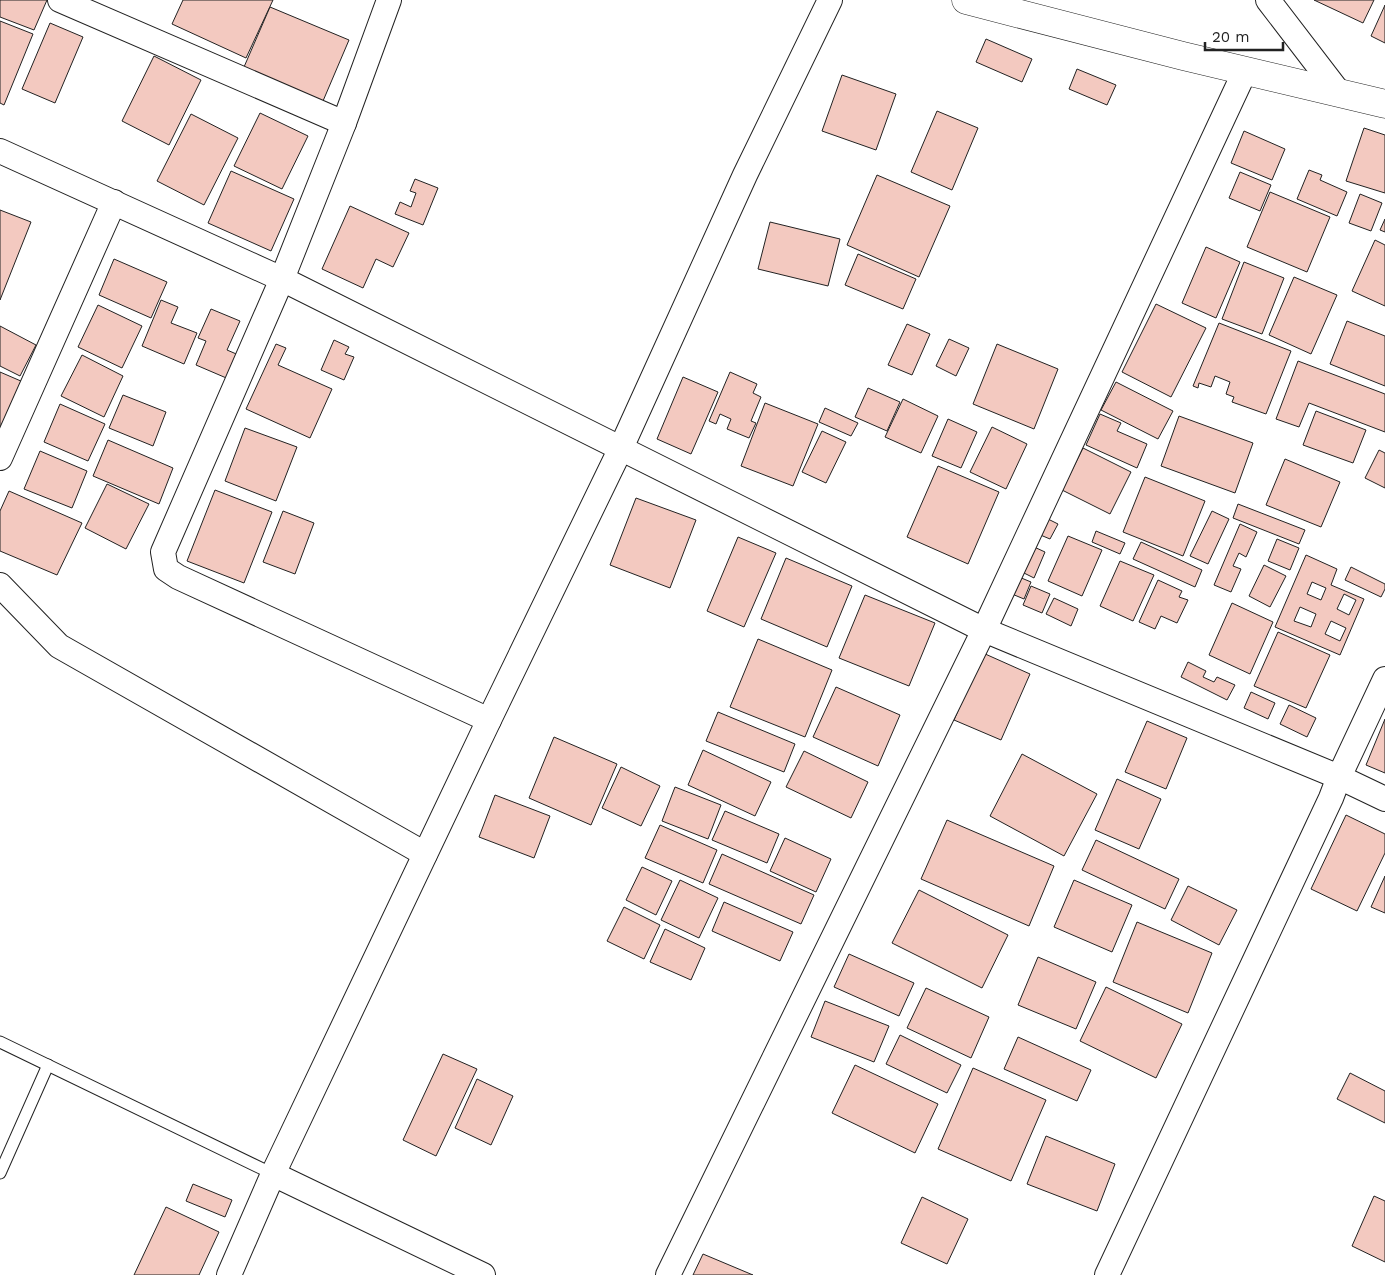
<svg xmlns="http://www.w3.org/2000/svg" width="1385" height="1275" viewBox="0 0 1385 1275" font-family="'Work Sans',sans-serif">
<style>
.building{fill:#f3c9c0;stroke:#222;fill-rule:evenodd}
.lines{fill:none;stroke-linecap:round;stroke-linejoin:round}
.lane-casing{stroke:#222;stroke-width:13}
.street-casing{stroke:#222;stroke-width:26}
.secondary-casing{stroke:#222;stroke-width:29}
.lane{stroke:#fff;stroke-width:11}
.street{stroke:#fff;stroke-width:24}
.secondary{stroke:#fff;stroke-width:28}
</style>
<rect width="100%" height="100%" fill="#fff"/>
<g class="building">
<polygon points="0,0 47,0 34,30 0,17"/>
<polygon points="183,0 273,0 246,58 172,24"/>
<polygon points="1314,0 1374,0 1363,23"/>
<polygon points="1385,5 1385,43 1371,36"/>
<polygon points="270,7 349,40 323,101 244,67"/>
<polygon points="0,21 33,34 4,105 0,103"/>
<polygon points="50,23 83,37 55,103 22,89"/>
<polygon points="986,39 1032,59 1022,82 976,62"/>
<polygon points="154,56 201,80 169,145 122,121"/>
<polygon points="1077,69 1116,85 1107,105 1069,89"/>
<polygon points="842,75 896,94 876,150 822,131"/>
<polygon points="937,111 978,128 952,190 911,172"/>
<polygon points="260,113 308,136 282,189 234,166"/>
<polygon points="191,114 238,138 204,205 157,181"/>
<polygon points="1364,128 1385,135 1385,193 1346,181"/>
<polygon points="1244,131 1285,149 1272,180 1231,163"/>
<polygon points="1309,170 1322,175 1320,180 1347,192 1337,216 1297,199"/>
<polygon points="231,171 294,199 271,251 208,223"/>
<polygon points="1240,172 1271,185 1260,211 1229,198"/>
<polygon points="877,175 950,206 919,277 847,245"/>
<polygon points="415,179 438,188 423,225 395,214 400,202 411,207 416,193 410,191"/>
<polygon points="1270,192 1330,217 1307,272 1247,247"/>
<polygon points="1360,194 1382,203 1371,231 1349,223"/>
<polygon points="350,206 409,233 393,267 376,259 363,288 322,269"/>
<polygon points="0,210 31,222 0,300"/>
<polygon points="1385,219 1385,232 1380,230"/>
<polygon points="770,222 840,239 828,286 758,269"/>
<polygon points="1375,240 1385,245 1385,306 1352,291"/>
<polygon points="1206,247 1240,262 1216,318 1182,303"/>
<polygon points="858,254 916,279 903,309 845,285"/>
<polygon points="114,259 167,282 151,318 99,295"/>
<polygon points="1244,262 1284,278 1262,334 1222,319"/>
<polygon points="1294,277 1337,295 1311,354 1269,335"/>
<polygon points="161,300 178,307 171,323 197,333 184,364 142,346"/>
<polygon points="1156,304 1206,328 1171,397 1122,372"/>
<polygon points="98,305 142,326 122,368 78,347"/>
<polygon points="211,309 240,321 227,350 241,356 231,380 196,365 206,341 198,338"/>
<polygon points="1347,321 1385,336 1385,386 1330,364"/>
<polygon points="1219,323 1291,351 1266,414 1232,402 1234,397 1226,394 1230,382 1215,376 1211,387 1199,383 1198,388 1193,386"/>
<polygon points="907,324 930,334 912,375 888,365"/>
<polygon points="0,326 36,345 20,376 0,366"/>
<polygon points="949,339 969,348 956,376 936,366"/>
<polygon points="334,340 349,347 345,354 354,357 344,380 321,370"/>
<polygon points="276,344 286,348 278,365 332,389 310,438 246,409"/>
<polygon points="997,344 1058,369 1034,429 973,404"/>
<polygon points="82,355 123,376 104,417 61,396"/>
<polygon points="1298,361 1385,394 1385,432 1309,403 1299,427 1276,419"/>
<polygon points="0,372 37,388 16,434 0,427"/>
<polygon points="730,372 757,384 753,393 761,397 751,421 756,423 749,438 727,429 731,419 720,414 716,424 709,421"/>
<polygon points="683,377 718,392 691,454 657,439"/>
<polygon points="1116,382 1173,411 1158,439 1101,410"/>
<polygon points="868,388 900,402 887,431 855,417"/>
<polygon points="123,395 166,412 153,446 109,428"/>
<polygon points="903,399 938,416 921,453 885,437"/>
<polygon points="765,403 818,424 793,486 741,466"/>
<polygon points="60,404 105,424 88,461 44,442"/>
<polygon points="825,408 858,423 851,436 819,422"/>
<polygon points="1316,411 1366,430 1353,463 1303,445"/>
<polygon points="1100,414 1121,423 1117,431 1147,444 1137,468 1086,445"/>
<polygon points="1179,416 1253,443 1235,493 1161,466"/>
<polygon points="948,419 977,432 961,468 932,456"/>
<polygon points="992,427 1027,444 1006,489 970,472"/>
<polygon points="245,428 297,447 276,501 225,481"/>
<polygon points="822,431 846,442 826,483 802,472"/>
<polygon points="108,440 173,468 159,504 93,476"/>
<polygon points="1083,448 1131,472 1110,514 1062,490"/>
<polygon points="1379,450 1385,453 1385,488 1365,478"/>
<polygon points="40,451 87,471 72,508 24,489"/>
<polygon points="1285,459 1340,482 1321,527 1266,505"/>
<polygon points="938,466 999,492 968,564 907,537"/>
<polygon points="1145,477 1205,501 1183,556 1123,532"/>
<polygon points="107,484 149,504 126,549 85,528"/>
<polygon points="215,490 272,512 244,583 187,561"/>
<polygon points="9,491 82,523 57,575 0,551 0,511"/>
<polygon points="636,498 696,520 670,588 610,565"/>
<polygon points="1238,504 1305,530 1299,544 1233,518"/>
<polygon points="283,511 314,523 295,574 263,562"/>
<polygon points="1212,511 1229,519 1208,564 1190,556"/>
<polygon points="1046,518 1058,524 1050,539 1038,534"/>
<polygon points="1240,524 1257,532 1246,557 1239,553 1233,566 1241,569 1231,592 1214,585"/>
<polygon points="1096,531 1125,543 1120,554 1092,542"/>
<polygon points="1068,536 1102,550 1082,596 1048,581"/>
<polygon points="738,537 776,553 744,627 707,611"/>
<polygon points="1277,539 1299,548 1290,570 1268,561"/>
<polygon points="1141,542 1202,570 1195,587 1133,559"/>
<polygon points="1032,546 1045,552 1034,578 1020,571"/>
<path d="M1306,555L1337,569L1331,585L1364,599L1340,655L1275,627ZM1312,582L1326,588L1321,600L1307,594ZM1344,594L1356,600L1349,615L1337,609ZM1300,607L1316,614L1311,627L1294,621ZM1331,621L1346,628L1340,641L1325,634Z"/>
<polygon points="786,558 852,586 827,647 761,619"/>
<polygon points="1120,561 1154,575 1133,621 1100,606"/>
<polygon points="1264,565 1286,576 1270,607 1249,596"/>
<polygon points="1351,567 1385,584 1385,589 1381,597 1345,580"/>
<polygon points="1019,577 1031,582 1024,599 1012,594"/>
<polygon points="1158,580 1182,591 1179,597 1188,600 1177,623 1161,616 1155,629 1139,622"/>
<polygon points="1031,586 1050,594 1042,613 1023,605"/>
<polygon points="865,595 935,623 909,686 839,658"/>
<polygon points="1054,598 1078,609 1071,626 1046,614"/>
<polygon points="1232,603 1273,622 1250,674 1209,655"/>
<polygon points="1278,632 1330,655 1306,708 1254,686"/>
<polygon points="758,639 832,670 805,737 730,707"/>
<polygon points="983,653 1030,674 1001,740 954,720"/>
<polygon points="1188,662 1206,671 1203,677 1214,682 1217,677 1235,685 1227,700 1181,677"/>
<polygon points="836,687 900,715 878,766 813,737"/>
<polygon points="1251,692 1275,703 1268,719 1244,708"/>
<polygon points="1289,705 1316,718 1307,737 1280,724"/>
<polygon points="718,712 795,744 784,772 706,741"/>
<polygon points="1385,719 1385,773 1366,765"/>
<polygon points="1147,721 1187,738 1166,789 1125,772"/>
<polygon points="554,737 617,764 591,825 529,798"/>
<polygon points="703,750 771,782 755,816 688,785"/>
<polygon points="804,751 868,782 851,818 786,787"/>
<polygon points="1022,754 1097,794 1064,856 990,816"/>
<polygon points="621,767 660,786 641,826 602,808"/>
<polygon points="1117,779 1161,799 1139,849 1095,830"/>
<polygon points="675,787 721,805 708,839 662,821"/>
<polygon points="495,795 550,816 534,858 479,837"/>
<polygon points="725,811 779,834 767,863 712,840"/>
<polygon points="1346,815 1385,834 1385,853 1357,911 1311,889"/>
<polygon points="947,820 1054,866 1029,926 921,879"/>
<polygon points="660,825 717,850 703,883 645,858"/>
<polygon points="785,838 831,859 816,892 770,871"/>
<polygon points="1096,840 1179,879 1165,909 1082,870"/>
<polygon points="722,854 814,895 801,924 709,884"/>
<polygon points="642,867 672,881 656,915 626,900"/>
<polygon points="1385,876 1385,913 1371,907"/>
<polygon points="680,880 718,898 699,938 661,920"/>
<polygon points="1074,880 1132,905 1112,952 1054,927"/>
<polygon points="1188,886 1237,910 1219,945 1171,920"/>
<polygon points="919,890 1008,935 982,988 892,943"/>
<polygon points="724,902 793,932 780,961 712,931"/>
<polygon points="624,907 660,925 644,959 607,941"/>
<polygon points="1137,922 1212,953 1188,1013 1113,982"/>
<polygon points="665,929 705,948 691,980 650,962"/>
<polygon points="849,954 914,983 899,1016 834,987"/>
<polygon points="1038,957 1096,982 1076,1029 1018,1005"/>
<polygon points="1106,987 1182,1024 1156,1078 1080,1041"/>
<polygon points="926,988 989,1017 971,1058 907,1028"/>
<polygon points="825,1001 889,1026 874,1062 811,1037"/>
<polygon points="900,1035 961,1065 947,1093 886,1064"/>
<polygon points="1018,1037 1091,1070 1077,1101 1004,1069"/>
<polygon points="443,1054 477,1069 436,1156 403,1140"/>
<polygon points="855,1065 938,1104 915,1153 832,1113"/>
<polygon points="973,1068 1046,1100 1011,1181 938,1149"/>
<polygon points="1350,1073 1385,1091 1385,1123 1337,1099"/>
<polygon points="477,1079 513,1096 491,1145 455,1128"/>
<polygon points="1046,1136 1115,1164 1097,1211 1027,1184"/>
<polygon points="193,1184 232,1200 225,1217 186,1201"/>
<polygon points="1374,1196 1385,1201 1385,1262 1352,1246"/>
<polygon points="922,1197 968,1219 947,1264 901,1243"/>
<polygon points="166,1207 219,1232 199,1275 134,1275"/>
<polygon points="703,1254 753,1275 693,1275"/>
</g>
<g class="lines">
<g class="lane-casing">
<g id="lane">
<polyline points="0,1042 273,1174"/>
<polyline points="0,1173 48,1065"/>
</g>
</g>
<g class="street-casing">
<g id="street">
<polyline points="60,0 344,123"/>
<polyline points="389,0 344,123 282,279 163,552 166,569 178,577 489,720"/>
<polyline points="1268,0 1340,94"/>
<polyline points="0,151 282,279 984,630 1339,777 1385,799"/>
<polyline points="0,458 114,202"/>
<polyline points="0,585 59,646 425,854"/>
<polyline points="273,1174 483,1275"/>
<polyline points="229,1275 273,1174 489,720 621,448 745,175 830,0"/>
<polyline points="668,1275 984,630 1245,71"/>
<polyline points="1107,1275 1331,798 1339,777 1385,679"/>
</g>
</g>
<g class="secondary-casing">
<polyline id="secondary" points="966,0 1183,56 1385,104"/>
</g>
<use href="#lane" class="lane"/>
<use href="#street" class="street"/>
<use href="#secondary" class="secondary"/>
</g>
<path d="M1205 42v8h78v-8" fill="none" stroke="#222222" stroke-width="2.5"/>
<text x="1212" y="42" font-size="15" fill="#222222" stroke="#ffffff" stroke-width="4" paint-order="stroke">20 m</text>
</svg>
